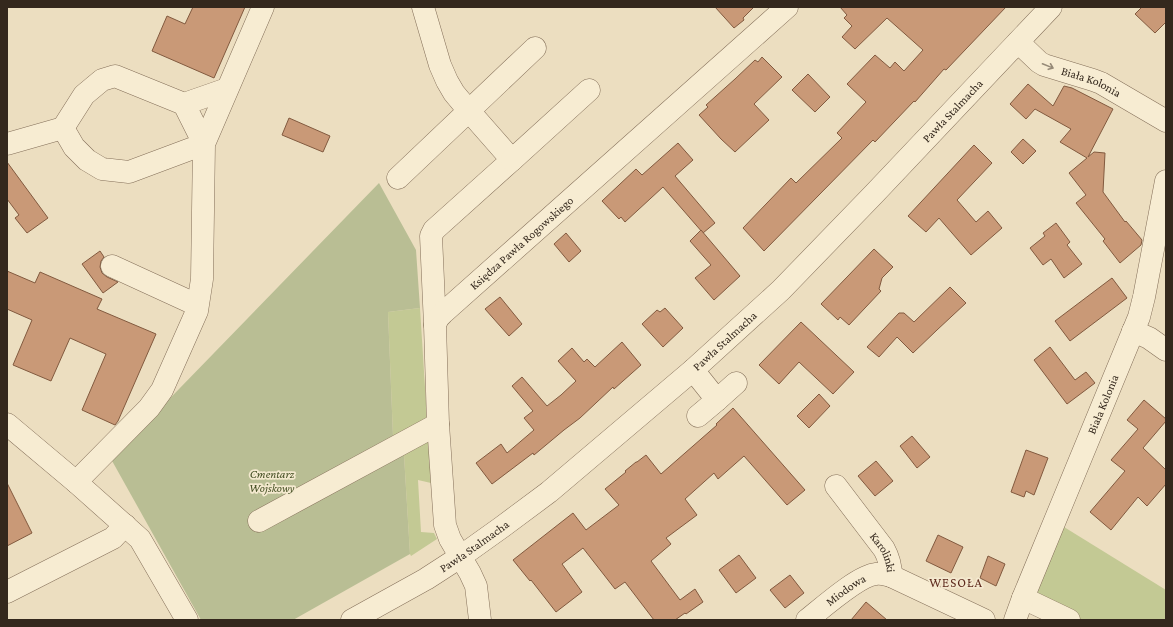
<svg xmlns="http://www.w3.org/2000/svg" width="1173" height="627" viewBox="0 0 1173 627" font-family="'Crimson Pro',serif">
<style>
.green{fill:#c3c994}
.cemetery{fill:#b9be94}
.building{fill:#c99977;stroke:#825a3f}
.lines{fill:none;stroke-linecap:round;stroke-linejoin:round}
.minor-casing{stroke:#846f59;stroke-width:23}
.minor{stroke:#f7ecd2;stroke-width:22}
.oneway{stroke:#968a78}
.labels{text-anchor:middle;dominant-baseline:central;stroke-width:3.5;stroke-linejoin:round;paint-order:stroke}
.street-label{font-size:12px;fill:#34281d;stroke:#f4e9cf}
.park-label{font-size:12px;font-style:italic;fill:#455024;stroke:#f4e9cf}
.neighbourhood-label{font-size:13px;letter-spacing:1px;fill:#5f2b1e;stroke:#f4e9cf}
</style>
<rect width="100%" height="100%" fill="#ecdec0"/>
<g class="green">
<polygon points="420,308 431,483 418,480 421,532 434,533 437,539 411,556 410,554 404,455 393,436 388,312"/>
<polygon points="1064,527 1166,590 1166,620 1046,620 1027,610"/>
</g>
<polygon class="cemetery" points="379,183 416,250 420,308 388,312 393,436 404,455 410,554 293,620 201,620 111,459"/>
<g class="building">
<polygon points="193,7 245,7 214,78 152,51 167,16 185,24"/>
<polygon points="715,7 754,7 743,18 744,20 734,28"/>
<polygon points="840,7 1006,7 946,70 944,69 915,102 914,101 875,142 873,140 764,251 743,228 791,178 796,183 842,138 837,133 866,102 847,84 875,55 890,68 895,62 904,71 923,50 887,18 855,49 842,37 852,26 844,18 847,15"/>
<polygon points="1142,7 1166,7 1166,22 1155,33 1135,14"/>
<polygon points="762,57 782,77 754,104 769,120 735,152 721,139 699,115 708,107 706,105 735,79 755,60 758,62"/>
<polygon points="808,74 830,97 815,112 792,90"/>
<polygon points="1028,84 1053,106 1064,86 1072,88 1113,109 1088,157 1094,152 1105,153 1103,192 1125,222 1126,221 1142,240 1141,245 1120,263 1103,241 1105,239 1076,203 1086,195 1069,173 1087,158 1060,142 1071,129 1035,109 1026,119 1010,104"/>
<polygon points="289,118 330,136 323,152 282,135"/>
<polygon points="1023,139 1036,151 1023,164 1011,152"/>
<polygon points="678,143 693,160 675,176 715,223 703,233 663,187 625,222 621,217 619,219 602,201 636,169 642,175"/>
<polygon points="974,145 992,163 957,200 976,222 988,211 1002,228 971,255 939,218 926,232 908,216"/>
<polygon points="7,162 48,218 27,233 15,218 19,215 7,199"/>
<polygon points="1056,223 1070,242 1067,245 1082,264 1064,278 1051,259 1043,265 1030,248 1045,236 1043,233"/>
<polygon points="701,230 740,276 714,300 695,278 711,265 690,241"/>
<polygon points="566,233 581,251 569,262 554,244"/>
<polygon points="874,249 893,267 882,278 879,289 881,291 849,325 840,317 838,320 821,304"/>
<polygon points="100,251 104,257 101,261 100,267 102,273 107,277 118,282 103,293 82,264"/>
<polygon points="7,271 35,283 40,272 102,299 97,309 156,334 118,421 115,425 82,410 106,354 70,338 51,381 13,365 32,320 7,309"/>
<polygon points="1112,278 1127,298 1070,341 1055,321"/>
<polygon points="950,287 966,303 937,330 913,353 897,337 879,357 867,347 899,313 904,313 914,322"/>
<polygon points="500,297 522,324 509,336 485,309"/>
<polygon points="665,308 683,328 663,347 642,324 657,310 660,312"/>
<polygon points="801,322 854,372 833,394 799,362 779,384 759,365"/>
<polygon points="622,342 641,365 614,389 613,387 580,418 564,430 534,455 533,453 492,484 476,463 501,444 507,453 534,430 524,418 533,411 512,386 522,377 547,406 561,395 576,381 558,361 572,348 584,362 587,359 595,367"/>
<polygon points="1050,347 1075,380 1086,372 1095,383 1067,404 1034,360"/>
<polygon points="819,394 830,406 809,428 797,416"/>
<polygon points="1144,400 1166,419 1166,421 1143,448 1166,470 1166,484 1147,506 1138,497 1111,530 1090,512 1125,471 1111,460 1138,429 1127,420"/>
<polygon points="733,408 805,490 787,505 744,456 718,479 714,473 685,499 697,515 666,538 671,544 651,561 680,600 695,589 703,602 686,614 685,613 675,620 654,620 625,582 615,589 583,548 562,564 582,592 556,612 531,580 530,581 513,560 573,513 586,530 619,505 605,489 626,472 625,471 636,462 637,462 646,455 661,474 717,425 716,424"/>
<polygon points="912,436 930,457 917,468 900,446"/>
<polygon points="1026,450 1048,458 1034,495 1026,491 1024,497 1011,492"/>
<polygon points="876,461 893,481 875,496 858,476"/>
<polygon points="7,483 32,533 7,546"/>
<polygon points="938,535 963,547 951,573 926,561"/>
<polygon points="739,555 756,578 736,593 719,570"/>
<polygon points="988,556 1005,564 996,586 980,578"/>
<polygon points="790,575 804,593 785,608 770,590"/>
<polygon points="866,602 887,620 851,620"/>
</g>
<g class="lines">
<g class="minor-casing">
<g id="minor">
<polyline points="423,7 440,65 447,81 454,93 469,111 512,160 434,230 431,236 435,325"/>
<path id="s1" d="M1018,42L1039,62L1044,65L1093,80L1101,83L1166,121"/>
<polyline points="63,128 74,147 87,160 102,169 129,172 204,144 184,104"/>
<polyline points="7,144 63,128 84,95 102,80 115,76 184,104 227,89"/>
<polyline points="512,160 589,90"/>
<polyline points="398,178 535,48"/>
<polyline points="112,266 197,305"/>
<polyline points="1133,331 1149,338 1166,350"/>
<polyline points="693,370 717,400 736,383"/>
<polyline points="698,416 717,400"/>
<polyline points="7,424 76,482 140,539 187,620"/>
<polyline points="76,482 149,408 162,390 197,311 202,279 204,144 263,7"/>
<path id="s2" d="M836,486L884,549C889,558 891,565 891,576"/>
<polyline points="259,521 438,424"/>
<polyline points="7,592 113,538 125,525"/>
<polyline points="1023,598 1069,620"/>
<path id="s3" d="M352,620L426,579L460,557L502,527L549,492L693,370L781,290L874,194L1051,7"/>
<path id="s4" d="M480,620L476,586L470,573L450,539L445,525L438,424L435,325L438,318L443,313L787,7"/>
<path id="s5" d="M807,620C821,609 859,575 876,574C881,573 886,575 891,576L984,620"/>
<path id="s6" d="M1015,620L1023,598L1139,317L1144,297L1166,181"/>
</g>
</g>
<use href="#minor" class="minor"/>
</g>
<defs><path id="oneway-shaft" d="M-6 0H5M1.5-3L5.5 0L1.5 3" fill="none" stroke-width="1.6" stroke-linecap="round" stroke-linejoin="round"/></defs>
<use class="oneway" href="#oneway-shaft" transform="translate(1048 66) rotate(22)"/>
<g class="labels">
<g class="street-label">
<text stroke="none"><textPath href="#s1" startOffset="85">Biała Kolonia</textPath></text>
<text stroke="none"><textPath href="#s3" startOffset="791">Pawła Stalmacha</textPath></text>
<text stroke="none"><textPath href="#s4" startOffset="423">Księdza Pawła Rogowskiego</textPath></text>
<text stroke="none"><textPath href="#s3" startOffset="467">Pawła Stalmacha</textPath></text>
<text stroke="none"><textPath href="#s6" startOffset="233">Biała Kolonia</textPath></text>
<text stroke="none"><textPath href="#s3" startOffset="143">Pawła Stalmacha</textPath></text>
<text stroke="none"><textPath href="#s2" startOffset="82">Karolinki</textPath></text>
<text stroke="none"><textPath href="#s5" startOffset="49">Miodowa</textPath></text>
</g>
<g class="park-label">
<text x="272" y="474">Cmentarz<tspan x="272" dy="14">Wojskowy</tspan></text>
</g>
<g class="neighbourhood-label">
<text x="956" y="582">WESOŁA</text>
</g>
</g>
<rect width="1173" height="627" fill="none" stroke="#34281d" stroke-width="16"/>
</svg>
